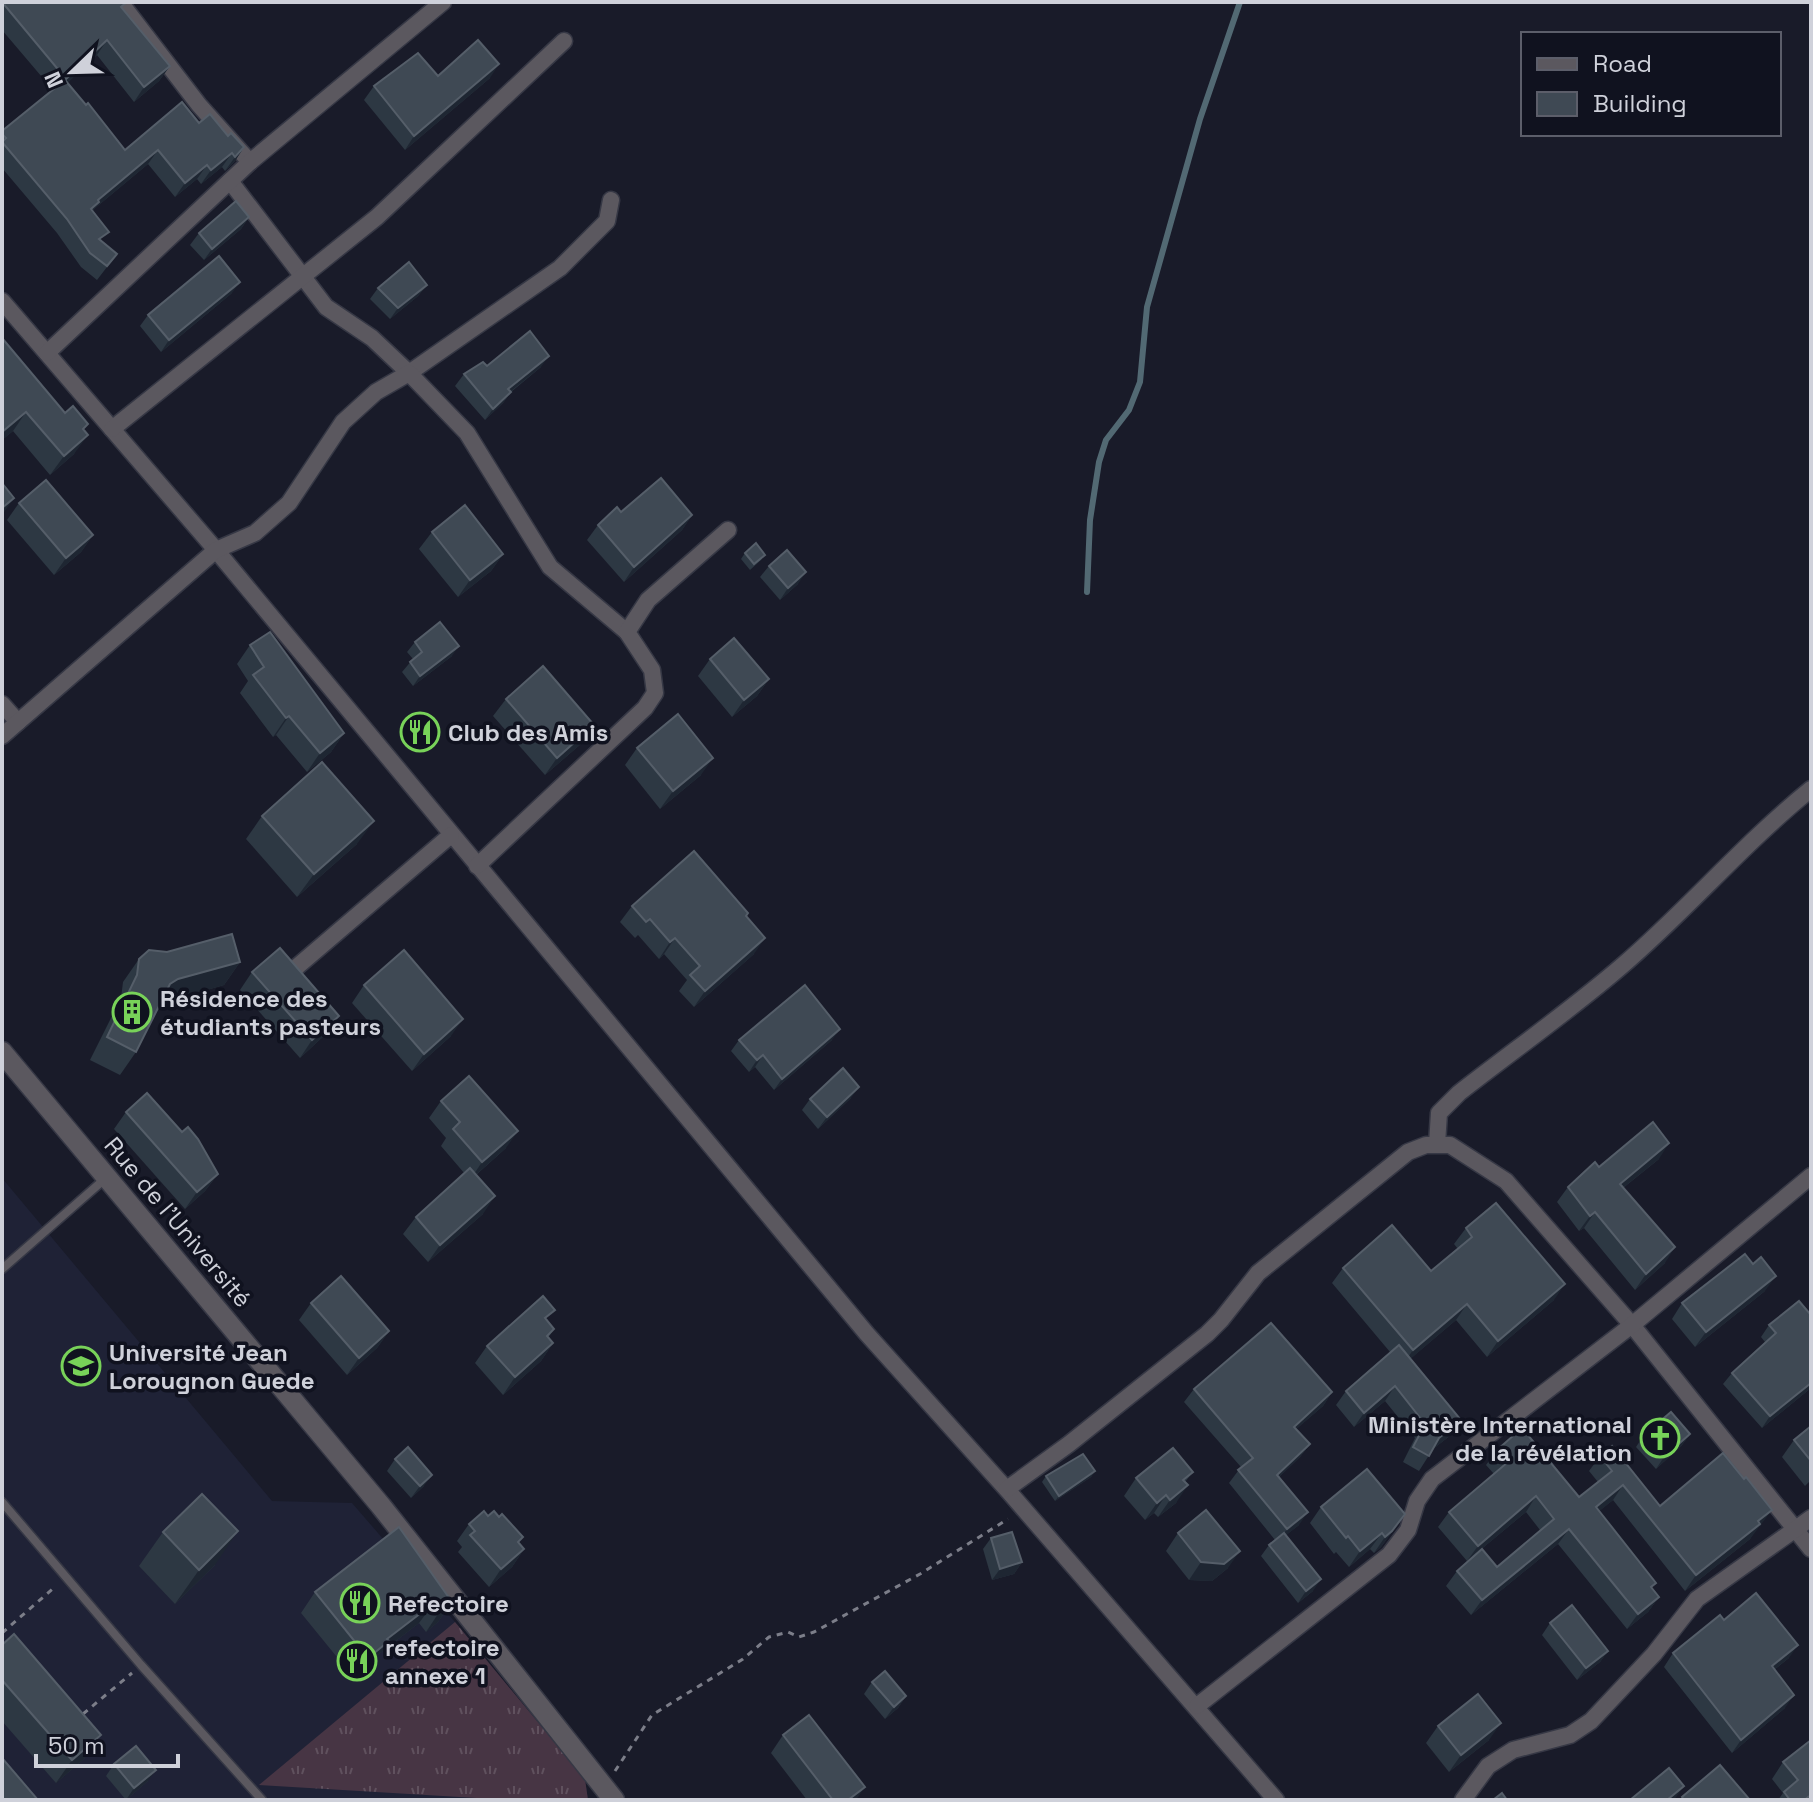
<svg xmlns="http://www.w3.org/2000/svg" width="1813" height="1802" viewBox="0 0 1813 1802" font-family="'Space Grotesk',sans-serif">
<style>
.built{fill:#1f2236}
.grass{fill:url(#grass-tufts)}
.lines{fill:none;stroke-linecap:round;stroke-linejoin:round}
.stream{stroke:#526973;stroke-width:6}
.service-casing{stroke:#363845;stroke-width:11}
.minor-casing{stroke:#363845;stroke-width:19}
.tertiary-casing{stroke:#363845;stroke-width:23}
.path{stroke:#7c7e89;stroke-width:3;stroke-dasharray:6 6;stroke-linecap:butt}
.service{stroke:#5b585f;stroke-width:8}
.minor{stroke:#5b585f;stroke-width:16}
.tertiary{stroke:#5b585f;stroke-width:20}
.wall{fill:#2d3843}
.shaded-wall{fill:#1e2632}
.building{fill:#3f4954;stroke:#555e69;stroke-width:2}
.labels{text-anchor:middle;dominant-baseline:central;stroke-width:7;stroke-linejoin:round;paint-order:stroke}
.poi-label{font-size:24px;font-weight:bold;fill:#cfd1da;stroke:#10121f;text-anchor:start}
.street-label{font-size:24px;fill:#cfd1da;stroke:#10121f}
</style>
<defs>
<pattern id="grass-tufts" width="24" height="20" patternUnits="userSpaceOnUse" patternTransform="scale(2)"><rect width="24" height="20" fill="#473544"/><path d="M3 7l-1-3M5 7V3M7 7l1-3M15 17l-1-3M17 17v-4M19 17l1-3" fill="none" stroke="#60515e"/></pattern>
</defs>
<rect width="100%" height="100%" fill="#191b29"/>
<polygon class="built" points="2,1178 272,1501 352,1503 455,1622 585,1779 588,1800 2,1800"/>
<polygon class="grass" points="455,1622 585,1779 588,1800 510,1800 259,1785"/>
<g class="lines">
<polyline class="stream" points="1087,592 1090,520 1099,462 1106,440 1129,410 1140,382 1147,307 1200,119 1240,2"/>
<g class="service-casing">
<g id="service">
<polyline points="2,1269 107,1177"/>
<polyline points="2,1502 141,1665 262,1800"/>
</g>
</g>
<g class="minor-casing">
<g id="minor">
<polyline points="120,2 199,105 250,162"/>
<polyline points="230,181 326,307 372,338 409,373 560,268 607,221 611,200"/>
<polyline points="2,301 216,550 867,1334 1009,1492 1276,1800"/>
<polyline points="47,353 250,162 443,2"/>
<polyline points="112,429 377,217 564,41"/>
<polyline points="2,704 18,722"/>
<polyline points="2,736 216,550 255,533 289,503 343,422 376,392 409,373 467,433 550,567 627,632"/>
<polyline points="477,866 645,708 655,693 652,670 627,632 648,600 728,530"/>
<polyline points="292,971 451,835"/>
<path d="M1437,1144L1439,1113L1459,1093C1514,1050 1571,1010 1623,965C1688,909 1744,843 1811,789"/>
<polyline points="1007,1489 1069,1444 1207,1334 1221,1320 1258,1273 1408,1152 1426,1145 1450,1145 1506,1181 1632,1325 1811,1549"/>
<polyline points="1197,1706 1389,1555 1408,1530 1417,1501 1432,1479 1632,1325 1811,1176"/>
<polyline points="1463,1800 1488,1766 1513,1750 1570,1735 1591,1721 1654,1654 1697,1599 1811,1518"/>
</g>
</g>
<g class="tertiary-casing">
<polyline id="tertiary" points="2,1052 381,1506 614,1800"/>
</g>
<g class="path">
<polyline points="2,1633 56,1586"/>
<polyline points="83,1714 132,1673"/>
<polyline points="615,1771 652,1715 743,1659 769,1637 788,1632 799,1637 814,1632 920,1574 1008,1519"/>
</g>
<use href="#service" class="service"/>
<use href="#minor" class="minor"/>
<use href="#tertiary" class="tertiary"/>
</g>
<g class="wall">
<polygon points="2,2 122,9 170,66 159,81 134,102 97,55 67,83 125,150 199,123 228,136 244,147 235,161 225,171 222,167 201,184 197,179 175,197 148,164 94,209 93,211 102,242 117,254 97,280 81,267 57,233 2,168 2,131 53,90 2,30"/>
<polygon points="438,76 490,78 405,150 364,100 374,86"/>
<polygon points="249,217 241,229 204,260 190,245 199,233"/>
<polygon points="427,285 418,296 390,319 370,299 378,288"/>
<polygon points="232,293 161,352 140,326 148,315"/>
<polygon points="2,338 65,413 84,430 74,454 50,475 13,431 2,440"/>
<polygon points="487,366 541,367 511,392 503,403 485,420 455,386 464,374"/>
<polygon points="19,503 93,535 81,552 54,575 7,520"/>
<polygon points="621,512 692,515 682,530 624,582 587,540 598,525"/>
<polygon points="432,532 503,554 491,571 458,597 419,549"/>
<polygon points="745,553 765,555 761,560 750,570 741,559"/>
<polygon points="769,566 798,584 780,600 760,577"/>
<polygon points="415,642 452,656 413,686 402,672 413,659 407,652"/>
<polygon points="250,645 344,733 331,752 307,772 276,735 273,737 240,693 248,681 237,664"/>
<polygon points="710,659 769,679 757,696 732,717 698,676"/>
<polygon points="506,699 594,725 582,743 545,775 493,716"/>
<polygon points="637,748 701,775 660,809 625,765"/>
<polygon points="262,816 357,844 297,897 246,839"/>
<polygon points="632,906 748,913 746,916 754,954 694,1007 679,991 687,980 664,954 659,959 638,935 635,938 620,922"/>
<polygon points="167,952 240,962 224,985 161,1003 136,1052 120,1075 90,1060 121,998 123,982 139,959"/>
<polygon points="252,972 339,1016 327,1033 300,1058 240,990"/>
<polygon points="364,985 451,1036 412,1071 352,1003"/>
<polygon points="739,1040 832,1040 774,1090 755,1067 749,1072 731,1051"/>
<polygon points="851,1098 818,1129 802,1110 810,1099"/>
<polygon points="441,1101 506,1148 476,1175 483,1214 428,1262 403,1234 416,1217 465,1174 441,1146 446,1138 429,1118"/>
<polygon points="126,1112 182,1132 218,1174 205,1191 185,1209 114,1129"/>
<polygon points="1659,1159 1623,1188 1665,1263 1635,1290 1584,1228 1579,1231 1557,1202 1568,1187 1599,1167"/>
<polygon points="1466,1228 1554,1300 1487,1357 1456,1320 1410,1359 1461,1420 1451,1435 1433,1449 1419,1471 1403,1462 1415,1438 1385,1401 1354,1427 1336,1405 1346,1391 1390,1352 1332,1283 1343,1268 1431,1271 1458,1249 1454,1244"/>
<polygon points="1765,1291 1695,1347 1672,1319 1682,1303"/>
<polygon points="311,1303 389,1331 377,1348 347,1375 299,1320"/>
<polygon points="1811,1315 1811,1388 1762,1428 1723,1384 1732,1373 1765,1342 1761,1337 1769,1325"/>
<polygon points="547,1321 554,1329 548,1338 553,1343 541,1361 503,1395 475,1363 487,1346"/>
<polygon points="1194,1389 1332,1392 1323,1406 1296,1429 1310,1444 1300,1457 1279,1477 1299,1525 1286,1535 1313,1591 1298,1603 1261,1556 1269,1545 1275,1540 1229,1483 1241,1467 1184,1402"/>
<polygon points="1811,1426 1811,1480 1805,1486 1782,1457 1794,1440"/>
<polygon points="1690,1434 1682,1445 1656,1469 1636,1447 1644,1435"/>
<polygon points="1497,1450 1579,1497 1598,1482 1589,1471 1600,1456 1660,1506 1761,1525 1757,1528 1750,1539 1685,1591 1613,1500 1599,1511 1659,1597 1648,1612 1627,1629 1558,1544 1471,1615 1446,1586 1457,1571 1497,1567 1540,1530 1526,1512 1467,1561 1438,1527 1449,1512 1494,1474 1486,1465"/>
<polygon points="395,1459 424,1486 411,1498 387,1471"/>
<polygon points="1095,1471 1091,1477 1055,1501 1042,1482 1046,1476"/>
<polygon points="1193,1472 1185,1482 1176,1503 1158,1517 1154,1513 1145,1520 1124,1496 1136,1478"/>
<polygon points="1321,1507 1405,1514 1381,1547 1374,1553 1370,1549 1349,1567 1336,1552 1334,1554 1310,1523"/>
<polygon points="469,1524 519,1544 524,1549 512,1567 489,1587 458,1552 462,1547 457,1541"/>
<polygon points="163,1532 215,1565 175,1604 139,1566"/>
<polygon points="1178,1533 1228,1568 1212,1581 1189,1580 1166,1551"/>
<polygon points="991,1538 1022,1562 1014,1574 992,1580 983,1549"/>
<polygon points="315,1592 452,1602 438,1622 426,1632 419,1623 379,1654 374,1661 354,1678 301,1613"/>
<polygon points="1724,1620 1789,1658 1774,1670 1785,1708 1732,1753 1664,1667 1673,1653"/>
<polygon points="1550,1623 1608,1651 1600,1662 1577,1680 1542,1635"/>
<polygon points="2,1645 85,1758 56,1783 2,1721"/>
<polygon points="872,1682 906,1696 898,1708 885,1719 864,1694"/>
<polygon points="1438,1726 1489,1740 1449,1772 1426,1743"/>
<polygon points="783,1735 856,1800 807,1800 771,1753"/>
<polygon points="1811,1740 1811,1800 1778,1800 1783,1793 1772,1779 1783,1762"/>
<polygon points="114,1764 148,1781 126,1800 106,1776"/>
</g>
<g class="shaded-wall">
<polygon points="107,40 97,55 56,94 66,79"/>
<polygon points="499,64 490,78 405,150 414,136"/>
<polygon points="170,66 159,81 134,102 144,87"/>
<polygon points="244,147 235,161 225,171 235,157"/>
<polygon points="158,150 148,164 94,209 89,216 82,223 98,200"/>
<polygon points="232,153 222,167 201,184 211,170"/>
<polygon points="207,165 197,179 175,197 185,183"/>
<polygon points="249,217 241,229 204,260 212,249"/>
<polygon points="240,282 232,293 161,352 169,340"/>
<polygon points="427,285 418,296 390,319 398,308"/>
<polygon points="549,356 541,367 500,400 508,389"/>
<polygon points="511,392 503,403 485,420 493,409"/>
<polygon points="26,412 13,431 2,440 2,432"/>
<polygon points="88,435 74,454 50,475 64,456"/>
<polygon points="14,498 2,515 2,508"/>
<polygon points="692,515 682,530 624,582 634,567"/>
<polygon points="93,535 81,552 54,575 66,558"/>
<polygon points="503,554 491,571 458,597 470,580"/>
<polygon points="806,572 798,584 780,600 788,588"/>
<polygon points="459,646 452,656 413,686 420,676"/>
<polygon points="769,679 757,696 732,717 744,700"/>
<polygon points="289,716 276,735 273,737 286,718"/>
<polygon points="594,725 582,743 545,775 557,758"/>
<polygon points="344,733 331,752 307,772 320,753"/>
<polygon points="713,758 701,775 660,809 673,791"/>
<polygon points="374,821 357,844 297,897 314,874"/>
<polygon points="675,938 664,954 659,959 670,942"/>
<polygon points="765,938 754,954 694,1007 705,991"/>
<polygon points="240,962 224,985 161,1003 170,984 178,979"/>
<polygon points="339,1016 327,1033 300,1058 312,1040"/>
<polygon points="463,1019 451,1036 412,1071 424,1054"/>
<polygon points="840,1029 832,1040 774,1090 782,1079"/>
<polygon points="763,1055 755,1067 749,1072 757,1060"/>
<polygon points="859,1087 851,1098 818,1129 827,1117"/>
<polygon points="518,1131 506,1148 470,1180 482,1162"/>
<polygon points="1669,1143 1659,1159 1609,1199 1620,1184"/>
<polygon points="218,1174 205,1191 185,1209 197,1192"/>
<polygon points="495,1196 483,1214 428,1262 440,1245"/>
<polygon points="1595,1212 1584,1228 1579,1231 1590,1216"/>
<polygon points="1675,1247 1665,1263 1635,1290 1646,1274"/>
<polygon points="1776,1276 1765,1291 1695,1347 1706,1332"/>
<polygon points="1565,1284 1554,1300 1487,1357 1498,1341"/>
<polygon points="1467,1304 1456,1320 1402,1366 1413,1350"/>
<polygon points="389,1331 377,1348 347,1375 359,1358"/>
<polygon points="553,1343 541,1361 503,1395 515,1377"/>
<polygon points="1811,1383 1811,1388 1762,1428 1770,1416"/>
<polygon points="1395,1386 1385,1401 1354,1427 1364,1413"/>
<polygon points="1332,1392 1323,1406 1284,1440 1294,1427"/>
<polygon points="1461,1420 1451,1435 1429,1452 1439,1438"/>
<polygon points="1690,1434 1682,1445 1656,1469 1664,1457"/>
<polygon points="1310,1444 1300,1457 1268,1488 1277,1475"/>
<polygon points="1095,1471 1091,1477 1055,1501 1059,1496"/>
<polygon points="432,1475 424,1486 411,1498 420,1486"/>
<polygon points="1188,1485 1176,1503 1158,1517 1170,1500"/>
<polygon points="1623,1485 1613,1500 1585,1523 1596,1507"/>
<polygon points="1166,1495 1154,1513 1145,1520 1157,1503"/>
<polygon points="1536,1496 1526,1512 1467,1561 1478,1546"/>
<polygon points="1772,1510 1750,1539 1685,1591 1696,1575"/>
<polygon points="1308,1512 1299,1525 1278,1542 1287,1529"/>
<polygon points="1405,1514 1381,1547 1374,1553 1385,1537"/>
<polygon points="1569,1529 1558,1544 1471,1615 1482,1600"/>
<polygon points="238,1531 215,1565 175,1604 199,1570"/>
<polygon points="1382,1533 1370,1549 1349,1567 1360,1551"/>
<polygon points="524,1549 512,1567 489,1587 501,1569"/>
<polygon points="1240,1551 1228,1568 1212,1581 1189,1580 1201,1562"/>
<polygon points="1022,1562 1014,1574 992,1580 1000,1569"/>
<polygon points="1321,1579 1313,1591 1298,1603 1306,1591"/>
<polygon points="1659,1597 1648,1612 1627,1629 1638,1614"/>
<polygon points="452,1602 438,1622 426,1632 440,1611"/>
<polygon points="434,1603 419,1623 379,1654 374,1661 354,1678 368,1658 387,1639"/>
<polygon points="1798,1645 1789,1658 1762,1679 1772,1666"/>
<polygon points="1608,1651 1600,1662 1577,1680 1586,1668"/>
<polygon points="1794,1695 1785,1708 1732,1753 1741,1740"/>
<polygon points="906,1696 898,1708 885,1719 894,1707"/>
<polygon points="1501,1723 1489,1740 1449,1772 1461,1755"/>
<polygon points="101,1735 85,1758 56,1783 72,1760"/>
<polygon points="156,1770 148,1781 126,1800 134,1788"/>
<polygon points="1684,1786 1674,1800 1667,1800"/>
<polygon points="865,1787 856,1800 848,1800"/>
</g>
<g class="building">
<polygon points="2,2 127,2 121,7 170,66 144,87 107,40 66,79"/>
<polygon points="478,40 499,64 414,136 374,86 418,53 438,76"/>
<polygon points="65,80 86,105 88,103 125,150 182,102 199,123 210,114 228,136 231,133 244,147 235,157 232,153 211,170 207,165 185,183 158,150 98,200 99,202 91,209 109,232 99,239 117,254 107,266 90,253 67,219 2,142 6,138 2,134 2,131"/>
<polygon points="236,201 249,217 212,249 199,233"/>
<polygon points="219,256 240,282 169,340 148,315"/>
<polygon points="409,262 427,285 398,308 378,288"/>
<polygon points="530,331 549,356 508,389 511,392 493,409 464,374 483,362 487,366"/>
<polygon points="2,338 65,413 73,406 88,424 83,429 88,435 64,456 26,412 2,432"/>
<polygon points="661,478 692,515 634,567 598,525 617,507 621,512"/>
<polygon points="46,480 93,535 66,558 19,503"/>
<polygon points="2,483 14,498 2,508"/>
<polygon points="465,505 503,554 470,580 432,532"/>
<polygon points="756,543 765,555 754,564 745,553"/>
<polygon points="787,550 806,572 788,588 769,566"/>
<polygon points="440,622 459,646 420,676 410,662 422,652 415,642"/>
<polygon points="270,632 344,733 320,753 289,716 286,718 253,675 264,667 250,645"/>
<polygon points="734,638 769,679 744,700 710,659"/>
<polygon points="543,666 594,725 557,758 506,699"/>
<polygon points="678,714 713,758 673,791 637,748"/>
<polygon points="322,762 374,821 314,874 262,816"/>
<polygon points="694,851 748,913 746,916 765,938 705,991 690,975 700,966 675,938 670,942 650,919 646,922 632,906"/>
<polygon points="232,934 240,962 178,979 170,984 136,1052 107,1037 137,975 139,959 149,950 167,952"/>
<polygon points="280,948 339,1016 312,1040 252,972"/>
<polygon points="404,950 463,1019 424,1054 364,985"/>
<polygon points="805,985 840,1029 782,1079 763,1055 757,1060 739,1040"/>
<polygon points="843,1068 859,1087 827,1117 810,1099"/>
<polygon points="469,1076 518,1131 482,1162 453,1129 460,1122 441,1101"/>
<polygon points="147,1093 182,1132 188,1127 198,1139 218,1174 197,1192 126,1112"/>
<polygon points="1653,1122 1669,1143 1620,1184 1675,1247 1646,1274 1595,1212 1590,1216 1568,1187 1595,1162 1599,1167"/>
<polygon points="470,1168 495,1196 440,1245 416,1217"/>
<polygon points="1496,1203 1565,1284 1498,1341 1467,1304 1413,1350 1343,1268 1392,1225 1431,1271 1472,1237 1466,1228"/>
<polygon points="1745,1254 1753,1264 1761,1257 1776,1276 1706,1332 1682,1303"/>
<polygon points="341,1276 389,1331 359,1358 311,1303"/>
<polygon points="543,1296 555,1310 545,1318 554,1329 547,1336 553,1343 515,1377 487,1346"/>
<polygon points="1799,1301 1811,1315 1811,1383 1770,1416 1732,1373 1776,1333 1769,1325"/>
<polygon points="1271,1323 1332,1392 1294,1427 1310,1444 1277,1475 1308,1512 1287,1529 1238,1470 1253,1458 1194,1389"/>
<polygon points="1399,1345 1461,1420 1439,1438 1429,1456 1413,1447 1425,1424 1395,1386 1364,1413 1346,1391"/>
<polygon points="1671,1412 1690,1434 1664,1457 1644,1435"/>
<polygon points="1811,1426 1811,1461 1794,1440"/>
<polygon points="1522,1428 1579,1497 1612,1471 1600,1456 1612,1446 1660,1506 1723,1453 1744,1479 1746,1477 1772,1510 1758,1521 1760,1524 1696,1575 1623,1485 1596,1507 1656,1583 1651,1587 1659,1597 1638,1614 1569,1529 1482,1600 1457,1571 1482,1549 1497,1567 1554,1519 1536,1496 1478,1546 1449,1512 1508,1462 1497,1450"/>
<polygon points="408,1447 432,1475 420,1486 395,1459"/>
<polygon points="1173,1448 1193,1472 1183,1480 1188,1485 1170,1500 1166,1495 1157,1503 1136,1478"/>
<polygon points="1083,1454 1095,1471 1059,1496 1046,1476"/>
<polygon points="1367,1469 1405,1514 1392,1531 1385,1537 1382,1533 1360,1551 1348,1536 1346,1538 1321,1507"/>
<polygon points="202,1494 238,1531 199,1570 163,1532"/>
<polygon points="1206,1510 1240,1551 1224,1564 1201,1562 1178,1533"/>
<polygon points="484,1511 488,1516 494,1511 499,1517 502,1514 523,1537 518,1542 524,1549 501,1569 470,1535 475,1531 469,1524"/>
<polygon points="399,1527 452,1602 440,1611 434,1603 387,1639 389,1641 368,1658 315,1592"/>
<polygon points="1012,1532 1022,1562 1000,1569 991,1538"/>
<polygon points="1284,1533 1321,1579 1306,1591 1269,1545"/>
<polygon points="1756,1593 1798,1645 1772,1666 1794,1695 1741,1740 1673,1653 1720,1615 1724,1620"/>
<polygon points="1572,1605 1608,1651 1586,1668 1550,1623"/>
<polygon points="14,1634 101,1735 72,1760 2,1680 2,1645"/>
<polygon points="885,1671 906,1696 894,1707 872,1682"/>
<polygon points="1478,1694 1501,1723 1461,1755 1438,1726"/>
<polygon points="809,1715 865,1787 848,1800 833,1800 783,1735"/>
<polygon points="1811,1740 1811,1795 1804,1800 1790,1800 1784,1792 1798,1780 1783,1762"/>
<polygon points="136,1746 156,1770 134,1788 114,1764"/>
<polygon points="2,1758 38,1800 2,1800"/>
<polygon points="1720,1765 1750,1800 1684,1800 1682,1797"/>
<polygon points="1669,1768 1684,1786 1667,1800 1630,1800"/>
<polygon points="1502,1793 1507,1800 1493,1800"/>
</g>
<defs>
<g id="restaurant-ring" transform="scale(2)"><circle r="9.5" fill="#10121f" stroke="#78d259" stroke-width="1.5"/><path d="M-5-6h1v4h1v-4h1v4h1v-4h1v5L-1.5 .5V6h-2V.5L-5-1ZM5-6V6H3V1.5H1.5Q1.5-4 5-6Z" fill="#78d259"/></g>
<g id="building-ring" transform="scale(2)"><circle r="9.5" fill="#10121f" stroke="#78d259" stroke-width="1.5"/><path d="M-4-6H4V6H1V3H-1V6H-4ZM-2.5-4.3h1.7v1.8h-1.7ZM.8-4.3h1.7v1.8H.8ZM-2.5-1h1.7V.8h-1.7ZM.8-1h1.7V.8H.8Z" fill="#78d259"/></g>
<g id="university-ring" transform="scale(2)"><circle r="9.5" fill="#10121f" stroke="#78d259" stroke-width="1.5"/><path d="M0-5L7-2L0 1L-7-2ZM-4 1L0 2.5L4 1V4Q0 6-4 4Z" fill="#78d259"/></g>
<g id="church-ring" transform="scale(2)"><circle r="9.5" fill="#10121f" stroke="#78d259" stroke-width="1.5"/><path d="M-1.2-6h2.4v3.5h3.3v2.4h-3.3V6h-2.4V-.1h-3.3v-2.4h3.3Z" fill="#78d259"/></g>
</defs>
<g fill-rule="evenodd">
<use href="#restaurant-ring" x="420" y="732"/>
<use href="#building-ring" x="132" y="1012"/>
<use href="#university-ring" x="81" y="1366"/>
<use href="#church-ring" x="1660" y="1438"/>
<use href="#restaurant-ring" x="360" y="1603"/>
<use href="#restaurant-ring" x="357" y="1661"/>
</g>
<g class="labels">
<g class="poi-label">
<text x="448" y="732">Club des Amis</text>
<text x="160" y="998">Résidence des<tspan x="160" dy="28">étudiants pasteurs</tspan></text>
<text x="109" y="1352">Université Jean<tspan x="109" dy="28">Lorougnon Guede</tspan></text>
<text x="1632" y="1424" text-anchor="end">Ministère International<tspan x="1632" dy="28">de la révélation</tspan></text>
<text x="388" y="1603">Refectoire</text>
<text x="385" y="1647">refectoire<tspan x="385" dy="28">annexe 1</tspan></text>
</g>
<g class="street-label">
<text transform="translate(178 1222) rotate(50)">Rue de l'Université</text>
</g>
</g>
<rect width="1813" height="1802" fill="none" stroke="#cfd1da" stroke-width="8"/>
<rect x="1521" y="32" width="260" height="104" fill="#10121f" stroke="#5c5e6a" stroke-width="2"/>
<rect x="1537" y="58" width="40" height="12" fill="#5b585f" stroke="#5c5e6a" stroke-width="2"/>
<text x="1593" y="72" font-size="24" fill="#cfd1da">Road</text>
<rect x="1537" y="92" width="40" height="24" fill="#3f4954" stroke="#5c5e6a" stroke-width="2"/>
<text x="1593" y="112" font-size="24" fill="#cfd1da">Building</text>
<g transform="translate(72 72) rotate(247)" stroke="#10121f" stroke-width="6" paint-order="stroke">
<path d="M0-6L14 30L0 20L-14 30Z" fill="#cfd1da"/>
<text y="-12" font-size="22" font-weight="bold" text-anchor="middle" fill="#cfd1da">N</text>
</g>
<path d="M36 1754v12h142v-12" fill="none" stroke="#cfd1da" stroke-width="4"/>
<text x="48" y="1754" font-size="24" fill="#cfd1da" stroke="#10121f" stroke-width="6" paint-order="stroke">50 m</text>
</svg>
